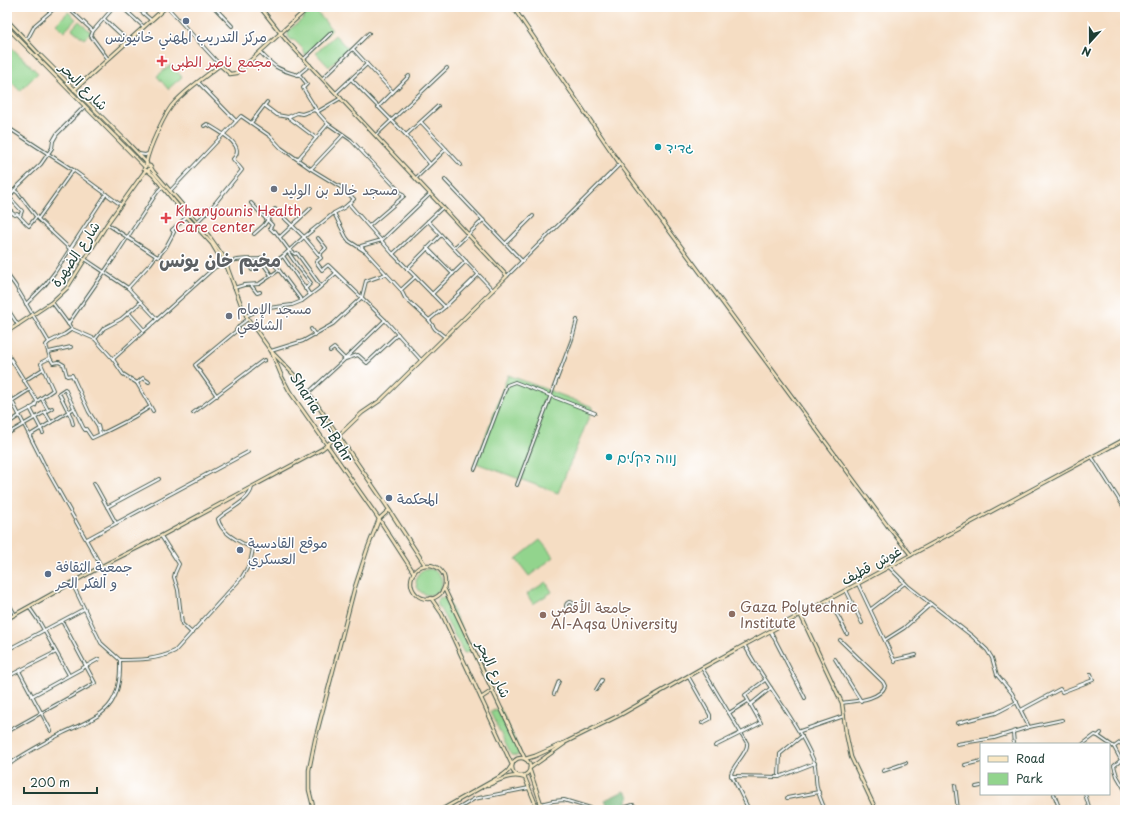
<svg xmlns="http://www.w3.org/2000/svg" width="1132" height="817" viewBox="0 0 1132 817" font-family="'Playpen Sans','Playpen Sans Arabic','Playpen Sans Hebrew',sans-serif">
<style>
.green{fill:#92d48d;stroke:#588860}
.forest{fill:#75b678;stroke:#4a7a56}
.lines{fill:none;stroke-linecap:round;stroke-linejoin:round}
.street-casing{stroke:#3f5549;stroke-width:4}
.secondary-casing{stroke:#3f5549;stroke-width:4.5}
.street{stroke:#fff;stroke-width:2}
.secondary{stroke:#f9e7c3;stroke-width:2.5}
.service-dot{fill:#5c6f8a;stroke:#fff;stroke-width:1.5}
.health-dot{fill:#e0444e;stroke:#fff;stroke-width:1.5}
.culture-dot{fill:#0f9aa8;stroke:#fff;stroke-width:1.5}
.worship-dot{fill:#6b7280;stroke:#fff;stroke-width:1.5}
.education-dot{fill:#8d6e63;stroke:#fff;stroke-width:1.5}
.labels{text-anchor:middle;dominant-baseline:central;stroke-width:3;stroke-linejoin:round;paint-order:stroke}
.service-label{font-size:14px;fill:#4e5e75;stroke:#fff;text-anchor:start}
.health-label{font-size:14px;fill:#be3a42;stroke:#fff;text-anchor:start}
.street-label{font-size:14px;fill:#1f3d34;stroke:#fff}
.culture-label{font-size:14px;fill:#0d838f;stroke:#fff;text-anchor:start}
.worship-label{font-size:14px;fill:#5b616d;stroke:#fff;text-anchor:start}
.education-label{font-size:14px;fill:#785e54;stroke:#fff;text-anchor:start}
.district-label{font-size:18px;font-weight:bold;fill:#5d6164;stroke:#fff}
</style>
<rect width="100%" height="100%" fill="#fff"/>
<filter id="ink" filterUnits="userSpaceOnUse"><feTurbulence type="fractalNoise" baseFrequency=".025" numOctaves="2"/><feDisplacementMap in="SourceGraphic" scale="8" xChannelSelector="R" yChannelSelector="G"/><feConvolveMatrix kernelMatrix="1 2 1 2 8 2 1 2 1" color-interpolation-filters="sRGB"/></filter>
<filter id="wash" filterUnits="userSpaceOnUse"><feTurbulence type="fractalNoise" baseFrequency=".012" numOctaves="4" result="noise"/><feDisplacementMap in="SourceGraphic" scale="16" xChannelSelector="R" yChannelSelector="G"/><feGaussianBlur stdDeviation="0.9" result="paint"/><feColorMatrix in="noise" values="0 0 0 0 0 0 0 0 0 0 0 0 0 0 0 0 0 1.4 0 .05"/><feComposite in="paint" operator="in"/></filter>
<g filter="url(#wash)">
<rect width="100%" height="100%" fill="#f5ddc3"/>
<g class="green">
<polygon points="313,7 332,30 306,55 303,52 303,49 294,40 291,40 288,36 288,31 304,18 304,16"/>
<polygon points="68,12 76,19 64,32 56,24"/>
<polygon points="79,21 91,32 84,39 72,29"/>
<polygon points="335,35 348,49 329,67 316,53"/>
<polygon points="10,46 38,73 20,91 7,78 7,49"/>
<polygon points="171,65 182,77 168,89 157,76"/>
<polygon points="508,375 593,407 558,493 476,463"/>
<polygon points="540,540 554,557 529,576 516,559"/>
<circle cx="429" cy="582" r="13"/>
<polygon points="546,582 552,592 533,604 527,594"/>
<polygon points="441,597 447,599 471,648 470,652 464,653 438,605 437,600"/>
<polygon points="500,708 519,749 520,753 517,756 511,755 490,712"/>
</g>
<polygon class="forest" points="624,791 630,796 625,806 610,810 605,800"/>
</g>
<g filter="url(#ink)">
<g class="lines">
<g class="street-casing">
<g id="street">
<polyline points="67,7 93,31"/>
<polyline points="122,7 144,27"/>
<polyline points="136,7 151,20"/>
<polyline points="157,7 161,11"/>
<polyline points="167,7 220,65"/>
<polyline points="214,7 232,26"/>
<polyline points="129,13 134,7"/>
<polyline points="104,19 128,41"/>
<polyline points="7,37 12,32"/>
<polyline points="26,39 28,38 35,25 56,7"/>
<polyline points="353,49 393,92"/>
<path d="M260,52C275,68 277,69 298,75L299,74L307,84L303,88L319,114L328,124L351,140L404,196L369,226"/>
<polyline points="108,59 91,36 93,31 114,7"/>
<polyline points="304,59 332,32"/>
<polyline points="299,74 310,65"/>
<polyline points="323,78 369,33"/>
<polyline points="352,80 406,135 430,164"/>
<polyline points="198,82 236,121"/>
<polyline points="336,93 367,64"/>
<polyline points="265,106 277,115 288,117 297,113 302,114 314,110 317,112 341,98"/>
<polyline points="378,107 409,76"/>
<polyline points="288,117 316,138"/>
<polyline points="421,122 461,165"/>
<polyline points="251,123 267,102"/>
<polyline points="7,127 73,170 121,205"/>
<polyline points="376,135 447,68"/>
<polyline points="406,135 438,106"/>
<polyline points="139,154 145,155 148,154"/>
<polyline points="298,159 328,124"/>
<polyline points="311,169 343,135"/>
<polyline points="416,178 446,149"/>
<polyline points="445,180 522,261"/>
<polyline points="14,190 18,193 38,219 70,249 128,288 157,319"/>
<polyline points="10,198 22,211 20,216"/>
<polyline points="7,200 17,187 41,164 52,148 53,141 57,134 85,106"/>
<polyline points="251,203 272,225 270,228 274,232 275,231 289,250 295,254 297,253 321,286"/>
<polyline points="349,204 393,254 445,307"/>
<path d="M7,205L11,210V212L15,215L17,214C21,217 24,222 29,226L36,217"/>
<polyline points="334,213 346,237 349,241 366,252 401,290 405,298 429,320 435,329 445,337"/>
<polyline points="38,219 73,170"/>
<polyline points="428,221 493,290"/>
<path d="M197,222L212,207L242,170L233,159C248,145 216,130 207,124L204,126"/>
<polyline points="107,224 156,256"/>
<polyline points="254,234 264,225 275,209 304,237 319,255 321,258 316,262 322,270 328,265 385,320 421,360"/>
<polyline points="280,237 311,208"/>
<polyline points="318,238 326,248 319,255"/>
<polyline points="506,243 533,216"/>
<polyline points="427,248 453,274"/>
<polyline points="454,248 483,220"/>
<polyline points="364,250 361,246 382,240 430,194"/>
<polyline points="288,252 297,265 311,283 305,289"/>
<polyline points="393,254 443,207"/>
<polyline points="283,256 310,295"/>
<polyline points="260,259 271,275"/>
<polyline points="245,260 252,270"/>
<polyline points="407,269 441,235"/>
<polyline points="279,270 302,301"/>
<polyline points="7,274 15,285 49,342 46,345 50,358 42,362 41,364 53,390 37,401 35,406 20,414"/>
<polyline points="507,276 620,164"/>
<polyline points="251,285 257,293 260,292"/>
<polyline points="128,288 150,264 156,256 158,257 166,247 174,232 172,230 190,214"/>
<polyline points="234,288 244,285 259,284 279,270 273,263"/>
<polyline points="401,290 415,277"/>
<polyline points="432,294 466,261"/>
<polyline points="52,302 72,329 95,339 113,359 123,374 137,383 143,378 149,382"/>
<polyline points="26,304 45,285 55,272 106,194"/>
<polyline points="7,308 18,325"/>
<polyline points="128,312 144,330"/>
<polyline points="246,316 261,309 292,305 302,301 318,289 336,273"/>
<polyline points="429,320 445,307 478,275"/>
<polyline points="68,324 116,255 158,191 162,187"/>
<polyline points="311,329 315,335"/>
<polyline points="96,338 104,328 121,319 141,302"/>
<polyline points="49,342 65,334 72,329"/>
<polyline points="271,351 303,341 333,324 362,297 366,281 386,274"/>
<polyline points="330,351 334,348 345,359 358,355 367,363 398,334"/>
<polyline points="49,352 71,347"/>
<polyline points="7,353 37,401"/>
<polyline points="50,358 53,363 59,362 64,365 67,376 72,375 89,412 98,426 100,434"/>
<path d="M113,359L214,268C231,259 240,259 260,259L264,257L268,263H273L283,256L304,237L334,213L345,207L354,199L342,188L311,169L281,148L270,136L241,116L170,191"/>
<polyline points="24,381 43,369"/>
<polyline points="137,383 153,411"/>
<polyline points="7,391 47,470 101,566"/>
<polyline points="308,393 345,359 385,320"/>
<polyline points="217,396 195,365 235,332 240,325 248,319"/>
<polyline points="42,399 48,410"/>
<polyline points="12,401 29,390"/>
<polyline points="30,408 43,433"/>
<polyline points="193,413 262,361 265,360"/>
<polyline points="51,422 45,412 52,408"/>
<polyline points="7,424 19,416"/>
<path d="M73,424L71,417L59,393L65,389L83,427L85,430L86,429L92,438C112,429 132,419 150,407"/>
<polyline points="7,434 45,412"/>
<polyline points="30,435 73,409"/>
<polyline points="1092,457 1125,509"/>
<polyline points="475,469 507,385 515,382 595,413"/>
<polyline points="94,483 116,523"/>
<polyline points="517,485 572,339 577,320"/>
<polyline points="107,507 159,479"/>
<polyline points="161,536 179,564 175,573 174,577 178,590 182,624 192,633"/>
<polyline points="87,539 248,452"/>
<polyline points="890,568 908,586 972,636 987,650 992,658 997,675 1012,693 1029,727"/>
<polyline points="858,584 895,662"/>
<polyline points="846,590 862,623"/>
<polyline points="7,600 15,615"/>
<polyline points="828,600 839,618 847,634"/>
<circle cx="570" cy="606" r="4"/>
<polyline points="29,607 40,623 69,675"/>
<polyline points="871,609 905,583"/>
<polyline points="771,632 805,698"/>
<path d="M840,640L883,682L885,686C880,700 854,701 842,703"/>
<polyline points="885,640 904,628 931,604"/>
<path d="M745,646C766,685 795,718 813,759C817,768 815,778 817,787C818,794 822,802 825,810"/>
<polyline points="7,650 84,609"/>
<polyline points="835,659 861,701"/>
<path d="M120,660C139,660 157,660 175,651L242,577L250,563L253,549C241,542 221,534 218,519C227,510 250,501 252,487"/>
<polyline points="894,660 916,655"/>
<path d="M702,668L747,743C749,751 733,765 731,774L749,810"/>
<polyline points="19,671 51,731"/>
<polyline points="688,676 710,715 710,719 702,723"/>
<polyline points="7,677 56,652"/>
<polyline points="596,690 602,680"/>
<polyline points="554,694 559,681"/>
<polyline points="32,696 99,659"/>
<polyline points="750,705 771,688"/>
<polyline points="1021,710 1060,689 1062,692 1093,680 1091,674"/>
<polyline points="729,713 748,701"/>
<polyline points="957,723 996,713 1017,702"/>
<polyline points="800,731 844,716"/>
<polyline points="7,732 95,683 62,621"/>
<polyline points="1013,733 1014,744"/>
<polyline points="1098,736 1114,747 1121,760 1114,766 1117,776 1125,790"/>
<polyline points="957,744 994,738 1029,727 1062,720"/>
<polyline points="1083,744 1095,735 1098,736 1101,733"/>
<polyline points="7,745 7,746"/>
<polyline points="715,746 761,723 745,695 765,680"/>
<polyline points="1114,747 1125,739"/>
<polyline points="965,765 981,761"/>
<path d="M7,766C24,753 44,743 63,733C102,715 122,709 120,660L101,643L72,583"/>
<polyline points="883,771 906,763"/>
<polyline points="731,776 779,777 815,763"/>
<polyline points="779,777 780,754 802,736"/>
<polyline points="955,785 958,810"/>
<polyline points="976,787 981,786"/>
<polyline points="1054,794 1060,810"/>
<polyline points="1085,794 1090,810"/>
<polyline points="787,798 819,792"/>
<polyline points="536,805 553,801 564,800 597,810"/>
<polyline points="456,810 474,799 529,788"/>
<polyline points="616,810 633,805 640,810"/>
</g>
</g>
<g class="secondary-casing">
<g id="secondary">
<polyline points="513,7 620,164 887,525 911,555"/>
<polyline points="7,20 40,55 126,141 147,163"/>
<polyline points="7,27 144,166"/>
<polyline points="74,90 166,7"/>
<path d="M146,163C149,148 165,112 175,102C188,88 205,77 220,65L230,74L237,73L309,7"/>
<polyline points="150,168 148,171 144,169 146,165 150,166 153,171 209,236 223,256 242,307 248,319 271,351 298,379 316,403 386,505 425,565"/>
<polyline points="148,171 153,175 187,217 212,244 225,266"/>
<polyline points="7,332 52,302 67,288 107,224 145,171"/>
<polyline points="272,353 282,377 290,392 379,519 414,573"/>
<circle cx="428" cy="582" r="17"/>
<polyline points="444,588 525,759 535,756 564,743 620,715 702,668 1125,439"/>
<polyline points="431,598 442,614 512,765 508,771 503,775 441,810"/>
<polyline points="801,616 842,703 846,733 851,757 876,810"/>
<polyline points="7,619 102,566 161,536 322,449 338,436 362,413 381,400 507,276 286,40 260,7"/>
<polyline points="481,698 493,690"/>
<circle cx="521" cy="767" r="9"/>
<polyline points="530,768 564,744"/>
<polyline points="530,771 543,810"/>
<path d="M488,785C500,780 512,773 525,778L538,810"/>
<polyline points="314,810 309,790 309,770 315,740 354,590 367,550 379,519 389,510"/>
</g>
</g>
<use href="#street" class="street"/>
<use href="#secondary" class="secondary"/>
</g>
</g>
<g class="service-dot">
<circle cx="186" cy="21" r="4"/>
<circle cx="389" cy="498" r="4"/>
<circle cx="240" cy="550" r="4"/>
<circle cx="48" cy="574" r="4"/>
</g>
<g class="health-dot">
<path d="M160 55h4v4h4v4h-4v4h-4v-4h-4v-4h4z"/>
<path d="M164 212h4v4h4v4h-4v4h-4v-4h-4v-4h4z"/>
</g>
<g class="culture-dot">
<circle cx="658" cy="147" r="4"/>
<circle cx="609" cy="457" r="4"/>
</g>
<g class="worship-dot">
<circle cx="274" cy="189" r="4"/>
<circle cx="229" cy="316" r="4"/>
</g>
<g class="education-dot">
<circle cx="732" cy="614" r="4"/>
<circle cx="543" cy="615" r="4"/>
</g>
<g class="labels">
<g class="service-label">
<text x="186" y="36" text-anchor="middle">مركز التدريب المهني خانيونس</text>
<text x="397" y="498">المحكمة</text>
<text x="248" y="542">موقع القادسية<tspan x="248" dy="16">العسكري</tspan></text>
<text x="56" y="566">جمعية الثقافة<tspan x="56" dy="16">و الفكر الحر</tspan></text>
</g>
<g class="health-label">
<text x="171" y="61">مجمع ناصر الطبى</text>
<text x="175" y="210">Khanyounis Health<tspan x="175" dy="16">Care center</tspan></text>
</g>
<g class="street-label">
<text transform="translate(84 86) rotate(45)">شارع البحر</text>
<text transform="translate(75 254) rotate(-56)">شارع الضهرة</text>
<text transform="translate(322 417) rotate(57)">Sharia Al-Bahr</text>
<text transform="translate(871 565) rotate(-29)">غوش قطيف</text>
<text transform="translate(494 669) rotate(65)">شارع البحر</text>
</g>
<g class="culture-label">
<text x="666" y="147">גדיד</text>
<text x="617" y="457">נווה דקלים</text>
</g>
<g class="worship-label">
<text x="282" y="189">مسجد خالد بن الوليد</text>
<text x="237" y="308">مسجد الإمام<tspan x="237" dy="16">الشافعي</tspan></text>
</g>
<g class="education-label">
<text x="740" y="606">Gaza Polytechnic<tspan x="740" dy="16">Institute</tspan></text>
<text x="551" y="607">جامعة الأقصى<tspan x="551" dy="16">Al-Aqsa University</tspan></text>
</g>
<g class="district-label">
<text x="220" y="259">مخيم خان يونس</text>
</g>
</g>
<rect width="1132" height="817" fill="none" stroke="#fff" stroke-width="24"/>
<rect x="980" y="743" width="130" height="52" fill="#ffffff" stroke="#a5b1ae"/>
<rect x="988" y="756" width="20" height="6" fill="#f9e7c3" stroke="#a5b1ae"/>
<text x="1016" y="763" font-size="12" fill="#1f3d34">Road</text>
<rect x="988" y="773" width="20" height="12" fill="#92d48d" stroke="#a5b1ae"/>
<text x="1016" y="783" font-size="12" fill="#1f3d34">Park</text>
<g transform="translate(1090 42) rotate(201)" stroke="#ffffff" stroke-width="3" paint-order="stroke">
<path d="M0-3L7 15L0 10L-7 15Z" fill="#1f3d34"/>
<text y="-6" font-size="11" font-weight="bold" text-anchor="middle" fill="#1f3d34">N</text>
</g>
<path d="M24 787v6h73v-6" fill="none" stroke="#1f3d34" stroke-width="2"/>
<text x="30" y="787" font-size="12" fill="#1f3d34" stroke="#ffffff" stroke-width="3" paint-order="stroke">200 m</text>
</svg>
